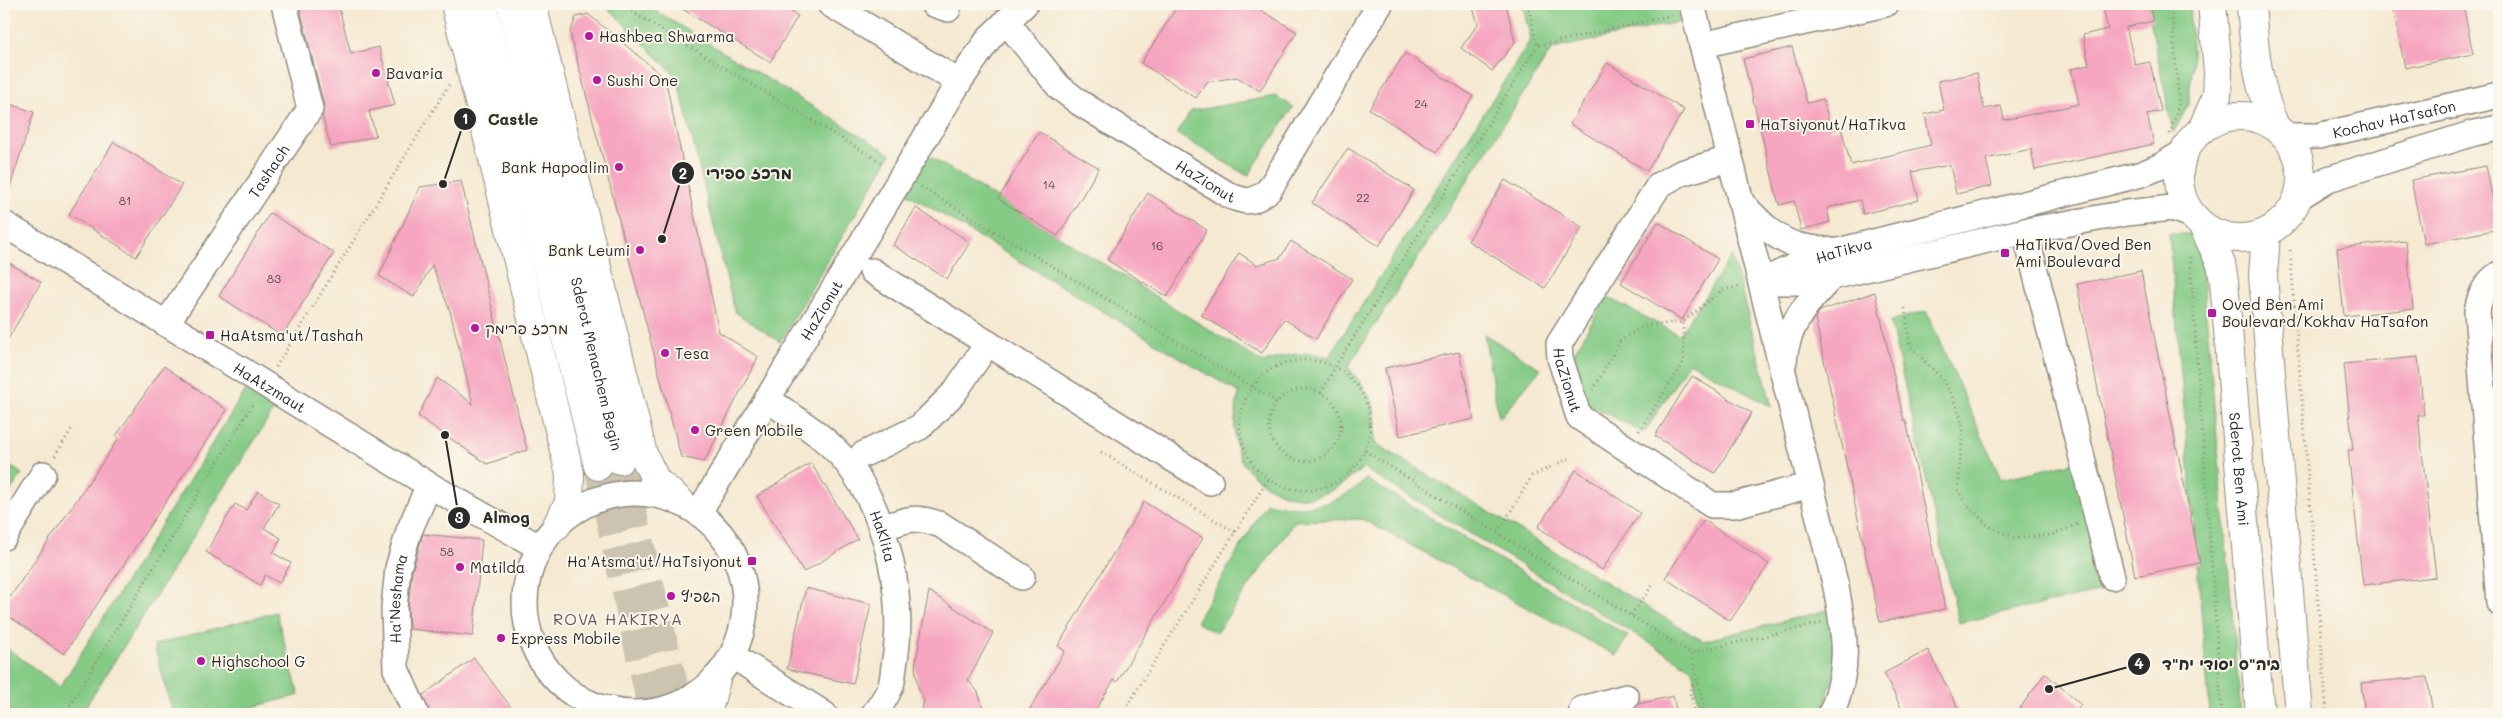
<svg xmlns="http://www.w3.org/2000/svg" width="2503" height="718" viewBox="0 0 2503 718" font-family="Mali,'Playpen Sans Hebrew',sans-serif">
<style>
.green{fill:#85cb86;stroke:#587b58}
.building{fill:#f6a6c0}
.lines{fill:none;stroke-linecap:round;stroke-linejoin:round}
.major-tunnel{stroke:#cdc3b1;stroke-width:28;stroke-dasharray:28 14;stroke-linecap:butt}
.minor-casing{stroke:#908a7e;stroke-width:28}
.major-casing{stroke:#908a7e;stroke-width:30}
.path{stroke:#908a7e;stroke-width:3;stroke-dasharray:1 4;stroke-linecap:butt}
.minor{stroke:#fff;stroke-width:25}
.major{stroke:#fff;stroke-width:28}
.poi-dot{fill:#b5179e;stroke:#fbf7ec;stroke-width:2}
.labels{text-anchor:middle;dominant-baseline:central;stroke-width:4;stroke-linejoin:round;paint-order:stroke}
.number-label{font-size:12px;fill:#5e4a50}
.poi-label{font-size:15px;fill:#2b2b2b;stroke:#fbf7ec;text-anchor:start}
.street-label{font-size:15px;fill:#2b2b2b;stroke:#fbf7ec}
.neighbourhood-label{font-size:16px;letter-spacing:1px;fill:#72565f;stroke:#fbf7ec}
.leader{fill:none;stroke:#2b2b2b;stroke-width:2}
.callout-dot{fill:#2b2b2b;stroke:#fbf7ec;stroke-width:2}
.mark-label{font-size:15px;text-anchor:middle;font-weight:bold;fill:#fff}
.callout-label{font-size:16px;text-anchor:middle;font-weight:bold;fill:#2b2b2b;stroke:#fbf7ec;stroke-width:4;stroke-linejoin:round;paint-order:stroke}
</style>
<rect width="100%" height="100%" fill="#fbf7ec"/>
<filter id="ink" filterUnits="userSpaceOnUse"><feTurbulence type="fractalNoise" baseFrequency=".02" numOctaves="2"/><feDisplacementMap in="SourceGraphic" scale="10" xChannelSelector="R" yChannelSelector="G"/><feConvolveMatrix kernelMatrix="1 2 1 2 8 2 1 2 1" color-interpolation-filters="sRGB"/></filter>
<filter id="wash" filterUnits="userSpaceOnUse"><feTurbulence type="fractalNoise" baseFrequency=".0096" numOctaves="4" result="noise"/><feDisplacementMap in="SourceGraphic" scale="20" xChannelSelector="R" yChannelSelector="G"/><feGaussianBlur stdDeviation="1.12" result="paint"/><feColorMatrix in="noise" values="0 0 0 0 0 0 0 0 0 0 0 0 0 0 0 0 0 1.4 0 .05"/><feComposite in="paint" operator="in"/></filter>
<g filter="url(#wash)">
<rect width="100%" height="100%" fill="#f5e9d2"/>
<g class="green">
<polygon points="604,4 644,4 891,154 780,342 735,312 677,77"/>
<path d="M1522,4H1677L1679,22L1552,49L1348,367C1373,397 1377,404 1375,443L1703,641L1832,609L1838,662L1822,714H1701L1692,669L1363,468C1331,497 1302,509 1263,483C1253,476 1240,463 1237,450C1232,431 1235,412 1239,393L906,193L929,156L1263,363C1288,354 1303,350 1329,357L1531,39Z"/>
<polygon points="2147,4 2189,4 2193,61 2188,106 2173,133"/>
<polygon points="1276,96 1293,107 1248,176 1177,134 1191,111"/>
<polygon points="2169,234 2194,234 2201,255 2241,714 2210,714"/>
<polygon points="1732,255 1772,407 1689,362 1644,433 1584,402 1572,356 1607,297 1679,335"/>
<polygon points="1926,311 2001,479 2094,458 2120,587 1959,623 1890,321"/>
<polygon points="1484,334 1541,369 1499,419"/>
<polygon points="247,388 275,408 81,714 4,714 4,646 60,687"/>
<polygon points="4,462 22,474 4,500"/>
<path d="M1366,479L1628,636L1617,656L1362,519L1295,521L1216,633L1196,622L1266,503C1305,511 1335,508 1366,479Z"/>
<polygon points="276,612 299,695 226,714 173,714 154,645"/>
</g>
<g id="blocks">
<g class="building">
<polygon points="299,4 338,4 351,54 379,47 395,105 369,111 376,136 331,147 322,116 324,106"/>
<polygon points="674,4 779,4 798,16 770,62"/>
<polygon points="1179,4 1205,4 1217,11 1222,4 1251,4 1297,32 1260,91 1237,77 1207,82 1196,98 1141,63"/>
<polygon points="1472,4 1506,4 1515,42 1492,71 1461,48 1478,24"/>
<polygon points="2102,4 2149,4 2153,21 2126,27 2135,65 2150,62 2161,111 2147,114 2154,144 2035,170 2031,149 1986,159 1992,186 1956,194 1950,165 1912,172 1919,200 1863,214 1860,200 1827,208 1830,222 1801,230 1794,201 1779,205 1743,59 1792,47 1807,103 1823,99 1831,130 1841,128 1851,165 1931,145 1925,114 1944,110 1938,81 1977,73 1984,109 2001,106 2004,120 2079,104 2071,69 2089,65 2083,35 2108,29"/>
<polygon points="2392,4 2463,4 2473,54 2405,68"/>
<polygon points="588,14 665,78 719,332 758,357 704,462 681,457 570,33 576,17"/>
<polygon points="1405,53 1473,96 1437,152 1369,109"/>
<polygon points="1607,63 1684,110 1647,171 1570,124"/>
<polygon points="4,102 34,112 7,196 4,195"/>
<polygon points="1039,132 1099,168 1058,236 998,199"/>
<polygon points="114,142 182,185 136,257 69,214"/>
<polygon points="1348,148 1414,190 1379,246 1312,203"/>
<polygon points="2486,166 2499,229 2424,244 2411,180"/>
<polygon points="1505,180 1582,227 1545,288 1468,241"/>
<polygon points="461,181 527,450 487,464 418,416 437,378 473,404 450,311 432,265 414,297 379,276 420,187"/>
<polygon points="1148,193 1207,230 1167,297 1107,260"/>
<polygon points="916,208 970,242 947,279 893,245"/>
<polygon points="270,213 334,253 282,336 219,296"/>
<polygon points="1658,222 1718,259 1682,320 1621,283"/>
<polygon points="1291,241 1352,279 1316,339 1284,319 1262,353 1201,315 1239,253 1257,265 1280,258"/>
<polygon points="2406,241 2413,309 2344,316 2337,248"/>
<polygon points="4,260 41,282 4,346"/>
<polygon points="2141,271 2200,563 2135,576 2077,284"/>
<polygon points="1875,292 1904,421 1906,420 1945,609 1880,622 1815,318 1820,311"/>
<polygon points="1459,352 1474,419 1400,436 1385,368"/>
<polygon points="2418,357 2424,415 2418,415 2436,577 2363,585 2348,450 2353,450 2344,364"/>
<polygon points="164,366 227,410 64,654 4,613 4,606 119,438 116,436"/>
<polygon points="1692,376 1752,413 1715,473 1655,436"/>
<polygon points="811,463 858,539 804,572 757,496"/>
<polygon points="1576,470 1640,513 1602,570 1538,527"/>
<polygon points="258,491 279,504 264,528 281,538 273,553 291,563 279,583 265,575 260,585 206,552 235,504 246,510"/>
<polygon points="1144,502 1203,538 1117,682 1114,680 1093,714 1027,714 1065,651 1058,646"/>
<polygon points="1704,520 1769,564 1730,621 1665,578"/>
<polygon points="423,534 482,540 473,636 409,629 408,608 412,571"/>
<polygon points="806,588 871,604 853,684 787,669"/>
<polygon points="929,591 993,633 968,680 978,692 985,714 920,714 924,701 918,687 915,666"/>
<polygon points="1928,650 1961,714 1904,714 1884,673"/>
<polygon points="474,658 516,714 430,714 423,695"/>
<polygon points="2045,673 2081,705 2074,714 2016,714"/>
<polygon points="2427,677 2433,714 2365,714 2361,683"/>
<polygon points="1673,696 1677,714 1621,714 1636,707 1638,704"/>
</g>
</g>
</g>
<g filter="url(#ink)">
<use href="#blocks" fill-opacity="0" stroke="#908a7e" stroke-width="1"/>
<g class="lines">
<g class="major-tunnel">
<polyline points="620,460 681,714"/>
<polyline points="598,466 653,714"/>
</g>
<g class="minor-casing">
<g id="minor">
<polyline points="830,4 959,82"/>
<polyline points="933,4 948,9"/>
<path d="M1692,4L1836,587C1845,637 1851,666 1831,714"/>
<path id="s1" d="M1006,21L1059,87L1080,103L1230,196C1249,203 1252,203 1269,190L1380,4"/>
<polyline points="1702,45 1885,4"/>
<path id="s2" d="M2287,136H2318L2499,95"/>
<path id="s3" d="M1729,159L1681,173L1659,185L1559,344L1560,358L1579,417L1712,505H1735L1811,485"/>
<polyline points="2299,197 2328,179 2474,133 2499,128"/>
<path d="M1740,201C1756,218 1773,238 1796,245C1807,248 1820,249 1831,251"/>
<path id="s4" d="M4,224L429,485L539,547"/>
<polyline points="2025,231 2112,577"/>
<polyline points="872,271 1210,482"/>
<path d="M2499,274C2485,283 2480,296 2477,311L2499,603"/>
<path id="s5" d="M1761,282L1797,265L1834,252L2142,174L2161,166L2185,151"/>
<polyline points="1769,282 1803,282 1832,277 2025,231 2127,213 2172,208 2192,215"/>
<path id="s6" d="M166,324L310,109L284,4"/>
<path d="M1784,361C1787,325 1807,302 1832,277"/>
<path id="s7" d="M767,399C794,418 826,436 847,463C888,515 906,601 894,666C893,673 893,681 890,688C886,697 880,706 874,714"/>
<polyline points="862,455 920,427 954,393 988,343"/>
<circle cx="635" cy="603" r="110"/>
<path id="s8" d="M699,512L959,82L990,37L1025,4"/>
<path d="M882,528C906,519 916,515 941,525L1022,577"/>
<polyline points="4,537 43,474"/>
<polyline points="733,656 824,714"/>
<path id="s9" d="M416,714L396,669L394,608L398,568L409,531L429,485"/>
<polyline points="1583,714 1582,709 1626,697"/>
</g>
</g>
<g class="major-casing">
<g id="major">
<polyline points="455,4 570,474 569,503 557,525"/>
<polyline points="482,4 598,466"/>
<path id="s10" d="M511,4L620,460"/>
<polyline points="532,4 643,454 656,481 680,501"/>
<path d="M2251,4C2254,47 2257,86 2275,126"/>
<circle cx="2240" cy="177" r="61"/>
<polyline points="2202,129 2217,96 2218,72 2212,4"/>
<path id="s11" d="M2203,226L2221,264L2224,281L2260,714"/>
<polyline points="2266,233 2263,276 2299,714"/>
<polyline points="608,710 612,714"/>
<polyline points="707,714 716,679"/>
</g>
</g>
<g class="path">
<polyline points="4,4 5,4"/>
<polyline points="619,4 884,164"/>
<polyline points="1528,4 1537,46 1673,15"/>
<polyline points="2170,134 2179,103 2171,4"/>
<polyline points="921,187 1277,402"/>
<polyline points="2290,250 2327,714"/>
<polyline points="2190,257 2222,714"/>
<polyline points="1905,308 1910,346 1944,381 1958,409 1963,427 1958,489 1965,503 1989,526 2014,538 2052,535 2078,524"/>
<circle cx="1305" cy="425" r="65"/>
<polyline points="276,367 450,83"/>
<circle cx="1305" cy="425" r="36"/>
<polyline points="1593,390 1620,341 1643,326 1683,322 1722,290 1741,286"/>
<polyline points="1321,393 1335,367 1537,46"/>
<polyline points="1639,431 1684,362 1683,322"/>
<polyline points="1365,451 1691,653"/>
<polyline points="1101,452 1235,532"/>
<polyline points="55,456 73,427"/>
<polyline points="1498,532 1532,476 1572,457"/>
<polyline points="1631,615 1652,586"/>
<polyline points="65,714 254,402"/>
<polyline points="1122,714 1268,479"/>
<polyline points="1695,714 1690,693 1692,685 1698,683"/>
<polyline points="1705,714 1691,653 1822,623"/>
</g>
<use href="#minor" class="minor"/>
<use href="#major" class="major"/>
</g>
</g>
<g class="poi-dot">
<circle cx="589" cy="36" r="5"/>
<circle cx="376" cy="73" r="5"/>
<circle cx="597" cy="80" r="5"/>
<rect x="1745" y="119" width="10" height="10" rx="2.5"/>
<circle cx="619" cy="167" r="5"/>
<circle cx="640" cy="250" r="5"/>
<rect x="2000" y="248" width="10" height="10" rx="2.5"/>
<rect x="2207" y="308" width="10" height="10" rx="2.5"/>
<circle cx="475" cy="328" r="5"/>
<rect x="205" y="330" width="10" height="10" rx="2.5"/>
<circle cx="665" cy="353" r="5"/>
<circle cx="695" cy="430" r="5"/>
<rect x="747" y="556" width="10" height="10" rx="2.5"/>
<circle cx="460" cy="567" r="5"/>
<circle cx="671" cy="596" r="5"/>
<circle cx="501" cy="638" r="5"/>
<circle cx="201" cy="661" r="5"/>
</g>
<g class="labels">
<g class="number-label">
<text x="1421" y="103">24</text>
<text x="1049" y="184">14</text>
<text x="1363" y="197">22</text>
<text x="125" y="200">81</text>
<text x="1157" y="245">16</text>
<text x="274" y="278">83</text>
<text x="447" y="551">58</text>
</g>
<g class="poi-label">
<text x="599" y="36">Hashbea Shwarma</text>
<text x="386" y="73">Bavaria</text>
<text x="607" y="80">Sushi One</text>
<text x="1760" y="124">HaTsiyonut/HaTikva</text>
<text x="609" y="167" text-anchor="end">Bank Hapoalim</text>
<text x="2015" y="244">HaTikva/Oved Ben<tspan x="2015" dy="17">Ami Boulevard</tspan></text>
<text x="630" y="250" text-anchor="end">Bank Leumi</text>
<text x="2222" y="304">Oved Ben Ami<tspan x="2222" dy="17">Boulevard/Kokhav HaTsafon</tspan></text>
<text x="485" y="328">מרכז פרימק</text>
<text x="220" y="335">HaAtsma'ut/Tashah</text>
<text x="675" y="353">Tesa</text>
<text x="705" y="430">Green Mobile</text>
<text x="742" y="561" text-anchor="end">Ha'Atsma'ut/HaTsiyonut</text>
<text x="470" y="567">Matilda</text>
<text x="681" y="596">השפיץ</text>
<text x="511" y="638">Express Mobile</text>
<text x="211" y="661">Highschool G</text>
</g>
<g class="street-label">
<text stroke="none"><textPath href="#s2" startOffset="109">Kochav HaTsafon</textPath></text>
<text stroke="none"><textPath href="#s6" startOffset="184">Tashach</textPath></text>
<text stroke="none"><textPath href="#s1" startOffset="259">HaZionut</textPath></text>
<text stroke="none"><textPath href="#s5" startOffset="89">HaTikva</textPath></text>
<text stroke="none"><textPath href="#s8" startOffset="236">HaZionut</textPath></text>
<text stroke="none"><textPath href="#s10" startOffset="370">Sderot Menachem Begin</textPath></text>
<text stroke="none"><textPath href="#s3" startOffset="300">HaZionut</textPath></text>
<text stroke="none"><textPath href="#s4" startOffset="312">HaAtzmaut</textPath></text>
<text stroke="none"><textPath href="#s11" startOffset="248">Sderot Ben Ami</textPath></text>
<text stroke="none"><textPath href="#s7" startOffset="185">HaKlita</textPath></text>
<text stroke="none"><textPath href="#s9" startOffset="120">Ha'Neshama</textPath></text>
</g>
<g class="neighbourhood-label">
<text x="618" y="618">ROVA HAKIRYA</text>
</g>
</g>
<path class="leader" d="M443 184L465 119M662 239L683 173M445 435L459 518M2049 689L2139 664"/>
<g class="callout-dot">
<circle cx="443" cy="184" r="5"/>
<circle cx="662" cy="239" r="5"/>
<circle cx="445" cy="435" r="5"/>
<circle cx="2049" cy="689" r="5"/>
<circle cx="465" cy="119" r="12"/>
<circle cx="683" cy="173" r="12"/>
<circle cx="459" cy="518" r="12"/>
<circle cx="2139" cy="664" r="12"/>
</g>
<g class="mark-label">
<text x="465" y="124">1</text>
<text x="683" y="179">2</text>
<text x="459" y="523">3</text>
<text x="2139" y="669">4</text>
</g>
<g class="callout-label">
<text x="513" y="125">Castle</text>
<text x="749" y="179">מרכז ספירי</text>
<text x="506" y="523">Almog</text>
<text x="2221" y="670">ביה"ס יסודי יח"ד</text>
</g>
<rect width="2503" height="718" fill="none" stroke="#fbf7ec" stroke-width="20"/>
</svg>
